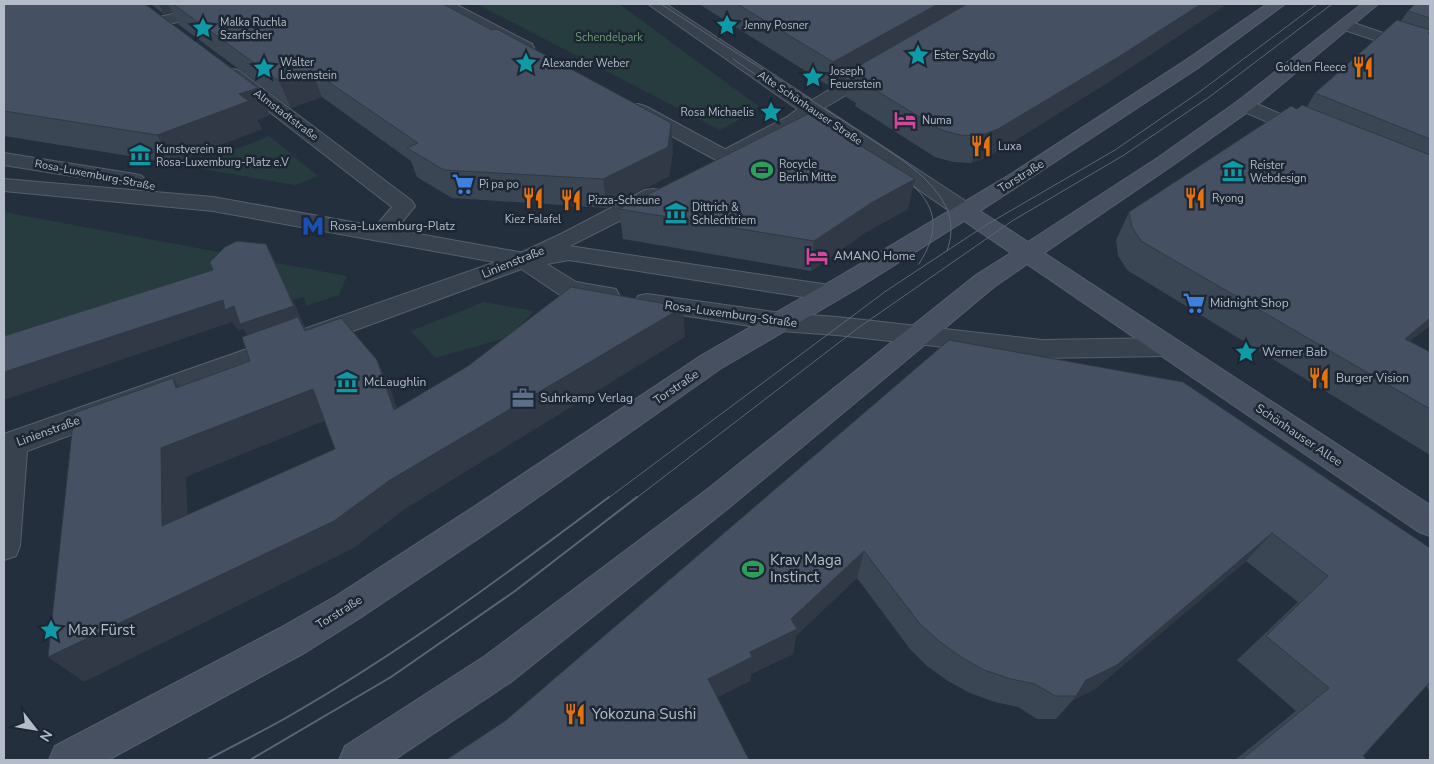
<svg xmlns="http://www.w3.org/2000/svg" width="1434" height="764" viewBox="0 0 1434 764" font-family="'Nunito Sans',sans-serif">
<style>
.green{fill:#263c3f}
.lines{fill:none;stroke-linecap:round;stroke-linejoin:round}
.pedestrian-casing{stroke:#565f6c;stroke-width:2}
.minor-casing{stroke:#565f6c;stroke-width:2}
.tertiary-casing{stroke:#565f6c;stroke-width:2}
.secondary-casing{stroke:#565f6c;stroke-width:2}
.pedestrian{fill:#38414e;fill-rule:evenodd}
.minor{fill:#38414e;fill-rule:evenodd}
.tertiary{fill:#38414e;fill-rule:evenodd}
.secondary{fill:#465061;fill-rule:evenodd}
.tram-far1{stroke:#5a6575;stroke-width:1}
.tram{stroke:#5a6575;stroke-width:2}
.wall{fill:#3b4654}
.shaded-wall{fill:#303945}
.building{fill:#455162;stroke:#303945;fill-rule:evenodd}
.labels{text-anchor:middle;dominant-baseline:central;stroke-width:5;stroke-linejoin:round;paint-order:stroke}
.far-poi-label{font-size:11px;fill:#b4bcc9;stroke:#1d2633;text-anchor:start}
.far-park-label{font-size:11px;fill:#6b9a76;stroke:#1d2633}
.far-street-label{font-size:11px;fill:#b4bcc9;stroke:#1d2633}
.street-label{font-size:12px;fill:#b4bcc9;stroke:#1d2633}
.poi-label{font-size:12px;fill:#b4bcc9;stroke:#1d2633;text-anchor:start}
.near-poi-label{font-size:15px;fill:#b4bcc9;stroke:#1d2633;text-anchor:start}
</style>
<rect width="100%" height="100%" fill="#242f3e"/>
<g class="green">
<polygon points="477,4 619,4 761,108 720,130"/>
<polygon points="269,136 318,176 295,185 191,167"/>
<polygon points="4,212 347,276 339,295 306,306 304,297 292,300 276,263 4,363"/>
<polygon points="484,302 534,311 509,337 435,358 411,331"/>
</g>
<g class="lines">
<g class="pedestrian-casing">
<polygon id="pedestrian" points="810,103 817,105 819,109 801,125 732,161 725,163 718,161 715,157 718,153 787,117 803,105"/>
</g>
<g class="minor-casing">
<g id="minor">
<polygon points="216,4 243,4 240,7 161,26 155,24 153,21 155,18"/>
<polygon points="436,4 455,4 532,44 534,48 532,52 520,52 439,7"/>
<polygon points="648,4 666,4 812,100 873,64 879,63 885,64 888,68 885,72 824,108 973,206 976,211 973,216 965,218 957,216 808,114 803,113"/>
<polygon points="1345,20 1430,49 1430,59 1339,28 1337,25 1339,22"/>
<polygon points="232,69 238,70 412,201 415,206 389,238 381,240 373,238 370,233 392,207 226,78 223,74 226,70"/>
<polygon points="1245,99 1316,129 1319,133 1316,137 1309,139 1302,137 1238,109 1236,105 1238,101"/>
<polygon points="638,104 645,106 732,153 735,157 732,161 725,163 718,161 631,114 629,110 631,106"/>
<polygon points="653,189 661,190 664,195 661,200 532,265 27,451 20,546 16,556 4,560 4,434 516,255 563,233 645,190"/>
</g>
</g>
<g class="tertiary-casing">
<g id="tertiary">
<polygon points="4,153 135,174 142,176 145,180 142,184 135,186 4,165"/>
<polygon points="4,179 213,197 524,253 569,246 829,285 838,287 841,293 838,299 829,301 569,260 547,264 576,282 616,289 619,295 616,301 607,303 560,295 517,266 213,211 4,191"/>
<polygon points="647,294 781,313 837,317 1042,340 1167,338 1176,340 1180,347 1176,354 1167,356 1042,358 837,335 781,331 638,308 635,302 638,296"/>
</g>
</g>
<g class="secondary-casing">
<polygon id="secondary" points="1267,4 1285,4 1198,68 980,211 1028,242 1159,157 1238,101 1362,4 1378,4 1252,109 1173,165 1044,253 1430,505 1430,536 1419,532 1027,264 994,287 731,506 511,682 394,760 339,760 345,746 485,656 709,488 976,275 1011,253 964,221 858,288 720,369 494,528 360,618 306,652 108,760 49,760 55,746 280,628 336,596 472,508 702,355 840,276 1011,174 1186,60"/>
</g>
<use href="#pedestrian" class="pedestrian"/>
<use href="#minor" class="minor"/>
<use href="#tertiary" class="tertiary"/>
<use href="#secondary" class="secondary"/>
<g class="tram-far1">
<path d="M661,4C726,47 792,87 857,130C887,151 929,172 946,207C953,221 952,237 947,251"/>
<polyline points="733,59 867,151"/>
<path d="M904,177C937,205 942,227 919,264"/>
<polyline points="607,499 886,291 986,225 1115,150 1198,93 1317,4"/>
<polyline points="635,499 858,328 1012,221 1124,155 1208,98 1332,4"/>
</g>
<g class="tram">
<path d="M207,760C233,746 259,733 284,719C398,654 504,576 609,497"/>
<polyline points="250,760 391,677 515,591 637,497"/>
</g>
</g>
<g class="wall">
<polygon points="4,4 270,115 257,120 262,129 173,163 4,136"/>
<polygon points="151,4 443,4 673,151 669,176 607,208 452,198 417,177 411,161 322,97 291,108 178,24 172,12 164,14"/>
<polygon points="699,4 1227,4 1110,81 990,156 971,163 953,162 935,157 855,106 856,103 846,97 849,77 831,87"/>
<polygon points="1430,4 1430,326 1429,326 1410,341 1430,352 1430,455 1127,270 1118,256 1116,240 1129,212 1297,109 1307,107 1315,93 1401,21 1408,11"/>
<polygon points="619,209 908,209 866,232 811,271 623,239"/>
<polygon points="949,340 1430,548 1430,691 1426,686 1363,756 1367,760 1235,760 1296,711 1237,660 1298,602 1246,561 1095,689 1073,700 1056,719 1037,719 1018,707 995,702 970,693 948,681 927,666 910,649 857,578 796,636 793,654 751,674 750,681 505,721"/>
</g>
<g class="shaded-wall">
<polygon points="159,4 168,4 172,12 164,14"/>
<polygon points="938,4 975,4 850,71 849,77 831,87 833,62"/>
<polygon points="1201,4 1227,4 1110,81 990,156 971,163 979,136"/>
<polygon points="311,70 322,97 291,108 279,81"/>
<polygon points="258,88 270,115 257,120 262,129 173,163 157,135 239,94"/>
<polygon points="671,123 673,151 669,176 607,208 603,179"/>
<polygon points="915,179 908,209 866,232 811,271 814,241 871,203"/>
<polygon points="266,244 277,264 305,327 304,327 314,347 253,345 243,329 238,331 232,322 4,400 4,372 223,300"/>
<polygon points="683,307 685,337 405,509 352,549 84,682 48,657 390,480"/>
<polygon points="1430,318 1430,324 1379,368 1405,339"/>
<polygon points="377,360 391,390 408,440 394,410"/>
<polygon points="173,378 195,408 176,388"/>
<polygon points="313,389 329,419 186,477 189,554 162,526 161,448"/>
<polygon points="1272,533 1246,561 1095,689 1073,700 1086,680"/>
<polygon points="864,551 857,578 796,636 793,654 751,674 750,681 709,702 708,679 750,652 791,619"/>
</g>
<g class="building">
<polygon points="4,4 145,4 258,88 239,94 249,101 157,135 4,111"/>
<polygon points="173,4 443,4 492,30 497,29 671,123 668,147 603,179 444,170 407,148 418,143 311,70 279,81"/>
<polygon points="737,4 938,4 833,62"/>
<polygon points="967,4 1201,4 1120,56 998,129 979,136 960,135 941,130 859,80 861,78 850,71"/>
<polygon points="1415,4 1430,4 1430,18 1408,11"/>
<polygon points="1397,20 1430,30 1430,32 1428,33 1430,34 1430,139 1315,93"/>
<polygon points="1302,105 1430,155 1430,318 1405,339 1430,352 1430,409 1141,241 1132,227 1129,212 1291,106 1297,109"/>
<polygon points="808,114 915,179 871,203 814,241 619,209"/>
<polygon points="237,241 266,244 294,306 240,324 234,306 225,310 223,300 4,372 4,336 213,270 210,262 225,247"/>
<path d="M571,287L683,307L390,480L334,521L48,657L74,413L173,378L176,388L250,361L242,337L298,317L305,331L341,318L377,360L394,410L468,366ZM313,389L335,449L162,526L161,448Z"/>
<polygon points="949,340 1183,382 1430,548 1430,682 1363,756 1367,760 1241,760 1329,688 1266,636 1328,576 1272,533 1117,665 1086,680 1076,696 1055,696 1035,684 1011,679 984,670 961,657 939,641 920,624 864,551 791,619 797,629 750,652 752,657 708,679 749,760 446,760 505,721"/>
</g>
<defs>
<g id="sight-bare" transform="scale(1.725)"><path d="M0-6L1.8-2.2L6-1.7L2.9 1.2L3.7 5.4L0 3.3L-3.7 5.4L-2.9 1.2L-6-1.7L-1.8-2.2Z" fill="#0f9aa8" stroke="#1d2633" stroke-width="2.5" paint-order="stroke"/></g>
<g id="restaurant-bare" transform="scale(1.725)"><path d="M-5-6h1v4h1v-4h1v4h1v-4h1v5L-1.5 .5V6h-2V.5L-5-1ZM5-6V6H3V1.5H1.5Q1.5-4 5-6Z" fill="#e8710a" stroke="#1d2633" stroke-width="2.5" paint-order="stroke"/></g>
<g id="hotel-bare" transform="scale(1.725)"><path d="M-6-4.5h1.5V1H6V5H4.5V3h-9V5H-6ZM-4 0a1.8 1.8 0 1 1 3.6 0ZM.5 0V-2.5h3Q6-2.5 6 0Z" fill="#d1479c" stroke="#1d2633" stroke-width="2.5" paint-order="stroke"/></g>
<g id="museum-bare" transform="scale(1.725)"><path d="M0-6L6-3V-2H-6V-3ZM-5-1h2V3h-2ZM-1-1h2V3h-2ZM3-1h2V3H3ZM-6 4H6V6H-6Z" fill="#0f9aa8" stroke="#1d2633" stroke-width="2.5" paint-order="stroke"/></g>
<g id="stadium-bare" transform="scale(1.725)"><path d="M0-5a6.5 5 0 1 0 0 10a6.5 5 0 1 0 0-10ZM-3.5-1.8h7v3.6h-7Z" fill="#2e9e5b" stroke="#1d2633" stroke-width="2.5" paint-order="stroke"/></g>
<g id="supermarket-bare" transform="scale(1.725)"><path d="M-6-5.5h2.5l.6 2H6L4.5 2H-2.5L-4.4-4H-6ZM-1.5 3.2a1.3 1.3 0 1 0 .1 0ZM3 3.2a1.3 1.3 0 1 0 .1 0Z" fill="#3f7fe0" stroke="#1d2633" stroke-width="2.5" paint-order="stroke"/></g>
<g id="metro-bare" transform="scale(1.725)"><path d="M-5.5 5V-5H-3L0 0L3-5H5.5V5H3V-.5L0 4L-3-.5V5Z" fill="#1a4fb4" stroke="#1d2633" stroke-width="2.5" paint-order="stroke"/></g>
<g id="office-bare" transform="scale(1.725)"><path d="M-6-3h4V-5.5h4V-3h4V5H-6ZM-1-4.5V-3h2v-1.5ZM-6 0V1H6V0Z" fill="#5c6f8a" stroke="#1d2633" stroke-width="2.5" paint-order="stroke"/></g>
</defs>
<g fill-rule="evenodd">
<use href="#sight-bare" x="727" y="25"/>
<use href="#sight-bare" x="203" y="28"/>
<use href="#sight-bare" x="918" y="55"/>
<use href="#sight-bare" x="526" y="63"/>
<use href="#restaurant-bare" x="1363" y="67"/>
<use href="#sight-bare" x="264" y="68"/>
<use href="#sight-bare" x="813" y="77"/>
<use href="#sight-bare" x="771" y="112"/>
<use href="#hotel-bare" x="905" y="120"/>
<use href="#restaurant-bare" x="981" y="146"/>
<use href="#museum-bare" x="140" y="155"/>
<use href="#stadium-bare" x="762" y="170"/>
<use href="#museum-bare" x="1233" y="171"/>
<use href="#supermarket-bare" x="463" y="184"/>
<use href="#restaurant-bare" x="533" y="198"/>
<use href="#restaurant-bare" x="1195" y="198"/>
<use href="#restaurant-bare" x="571" y="200"/>
<use href="#museum-bare" x="676" y="213"/>
<use href="#metro-bare" x="313" y="226"/>
<use href="#hotel-bare" x="817" y="256"/>
<use href="#supermarket-bare" x="1194" y="303"/>
<use href="#sight-bare" x="1246" y="352"/>
<use href="#restaurant-bare" x="1319" y="378"/>
<use href="#museum-bare" x="347" y="382"/>
<use href="#office-bare" x="523" y="398"/>
<use href="#stadium-bare" x="753" y="569"/>
<use href="#sight-bare" x="51" y="630"/>
<use href="#restaurant-bare" x="575" y="714"/>
</g>
<g class="labels">
<g class="far-poi-label">
<text x="220" y="22">Malka Ruchla<tspan x="220" dy="13">Szarfscher</tspan></text>
<text x="744" y="25">Jenny Posner</text>
<text x="934" y="55">Ester Szydlo</text>
<text x="280" y="62">Walter<tspan x="280" dy="13">Löwenstein</tspan></text>
<text x="542" y="63">Alexander Weber</text>
<text x="1346" y="67" text-anchor="end">Golden Fleece</text>
<text x="830" y="71">Joseph<tspan x="830" dy="13">Feuerstein</tspan></text>
<text x="754" y="112" text-anchor="end">Rosa Michaelis</text>
<text x="922" y="120">Numa</text>
<text x="998" y="146">Luxa</text>
<text x="156" y="149">Kunstverein am<tspan x="156" dy="13">Rosa-Luxemburg-Platz e.V</tspan></text>
<text x="779" y="164">Rocycle<tspan x="779" dy="13">Berlin Mitte</tspan></text>
<text x="1250" y="165">Reister<tspan x="1250" dy="13">Webdesign</tspan></text>
<text x="479" y="184">Pi pa po</text>
<text x="1212" y="198">Ryong</text>
<text x="588" y="200">Pizza-Scheune</text>
<text x="692" y="207">Dittrich &amp;<tspan x="692" dy="13">Schlechtriem</tspan></text>
<text x="533" y="219" text-anchor="middle">Kiez Falafel</text>
</g>
<g class="far-park-label">
<text x="609" y="37">Schendelpark</text>
</g>
<g class="far-street-label">
<text transform="translate(810 108) rotate(34)">Alte Schönhauser Straße</text>
<text transform="translate(286 115) rotate(37)">Almstadtstraße</text>
<text transform="translate(95 175) rotate(11)">Rosa-Luxemburg-Straße</text>
</g>
<g class="street-label">
<text transform="translate(1021 176) rotate(-32)">Torstraße</text>
<text transform="translate(513 262) rotate(-22)">Linienstraße</text>
<text transform="translate(731 314) rotate(8)">Rosa-Luxemburg-Straße</text>
<text transform="translate(676 387) rotate(-34)">Torstraße</text>
<text transform="translate(48 431) rotate(-20)">Linienstraße</text>
<text transform="translate(1299 435) rotate(34)">Schönhauser Allee</text>
<text transform="translate(339 612) rotate(-32)">Torstraße</text>
</g>
<g class="poi-label">
<text x="330" y="226">Rosa-Luxemburg-Platz</text>
<text x="834" y="256">AMANO Home</text>
<text x="1210" y="303">Midnight Shop</text>
<text x="1262" y="352">Werner Bab</text>
<text x="1336" y="378">Burger Vision</text>
<text x="364" y="382">McLaughlin</text>
<text x="540" y="398">Suhrkamp Verlag</text>
</g>
<g class="near-poi-label">
<text x="770" y="560">Krav Maga<tspan x="770" dy="17">Instinct</tspan></text>
<text x="68" y="630">Max Fürst</text>
<text x="592" y="714">Yokozuna Sushi</text>
</g>
</g>
<rect width="1434" height="764" fill="none" stroke="#b4bcc9" stroke-width="10"/>
<g transform="translate(35 729) rotate(121)" stroke="#1d2633" stroke-width="4" paint-order="stroke">
<path d="M0-4L9 19L0 12L-9 19Z" fill="#b4bcc9"/>
<text y="-8" font-size="14" font-weight="bold" text-anchor="middle" fill="#b4bcc9">N</text>
</g>
</svg>
